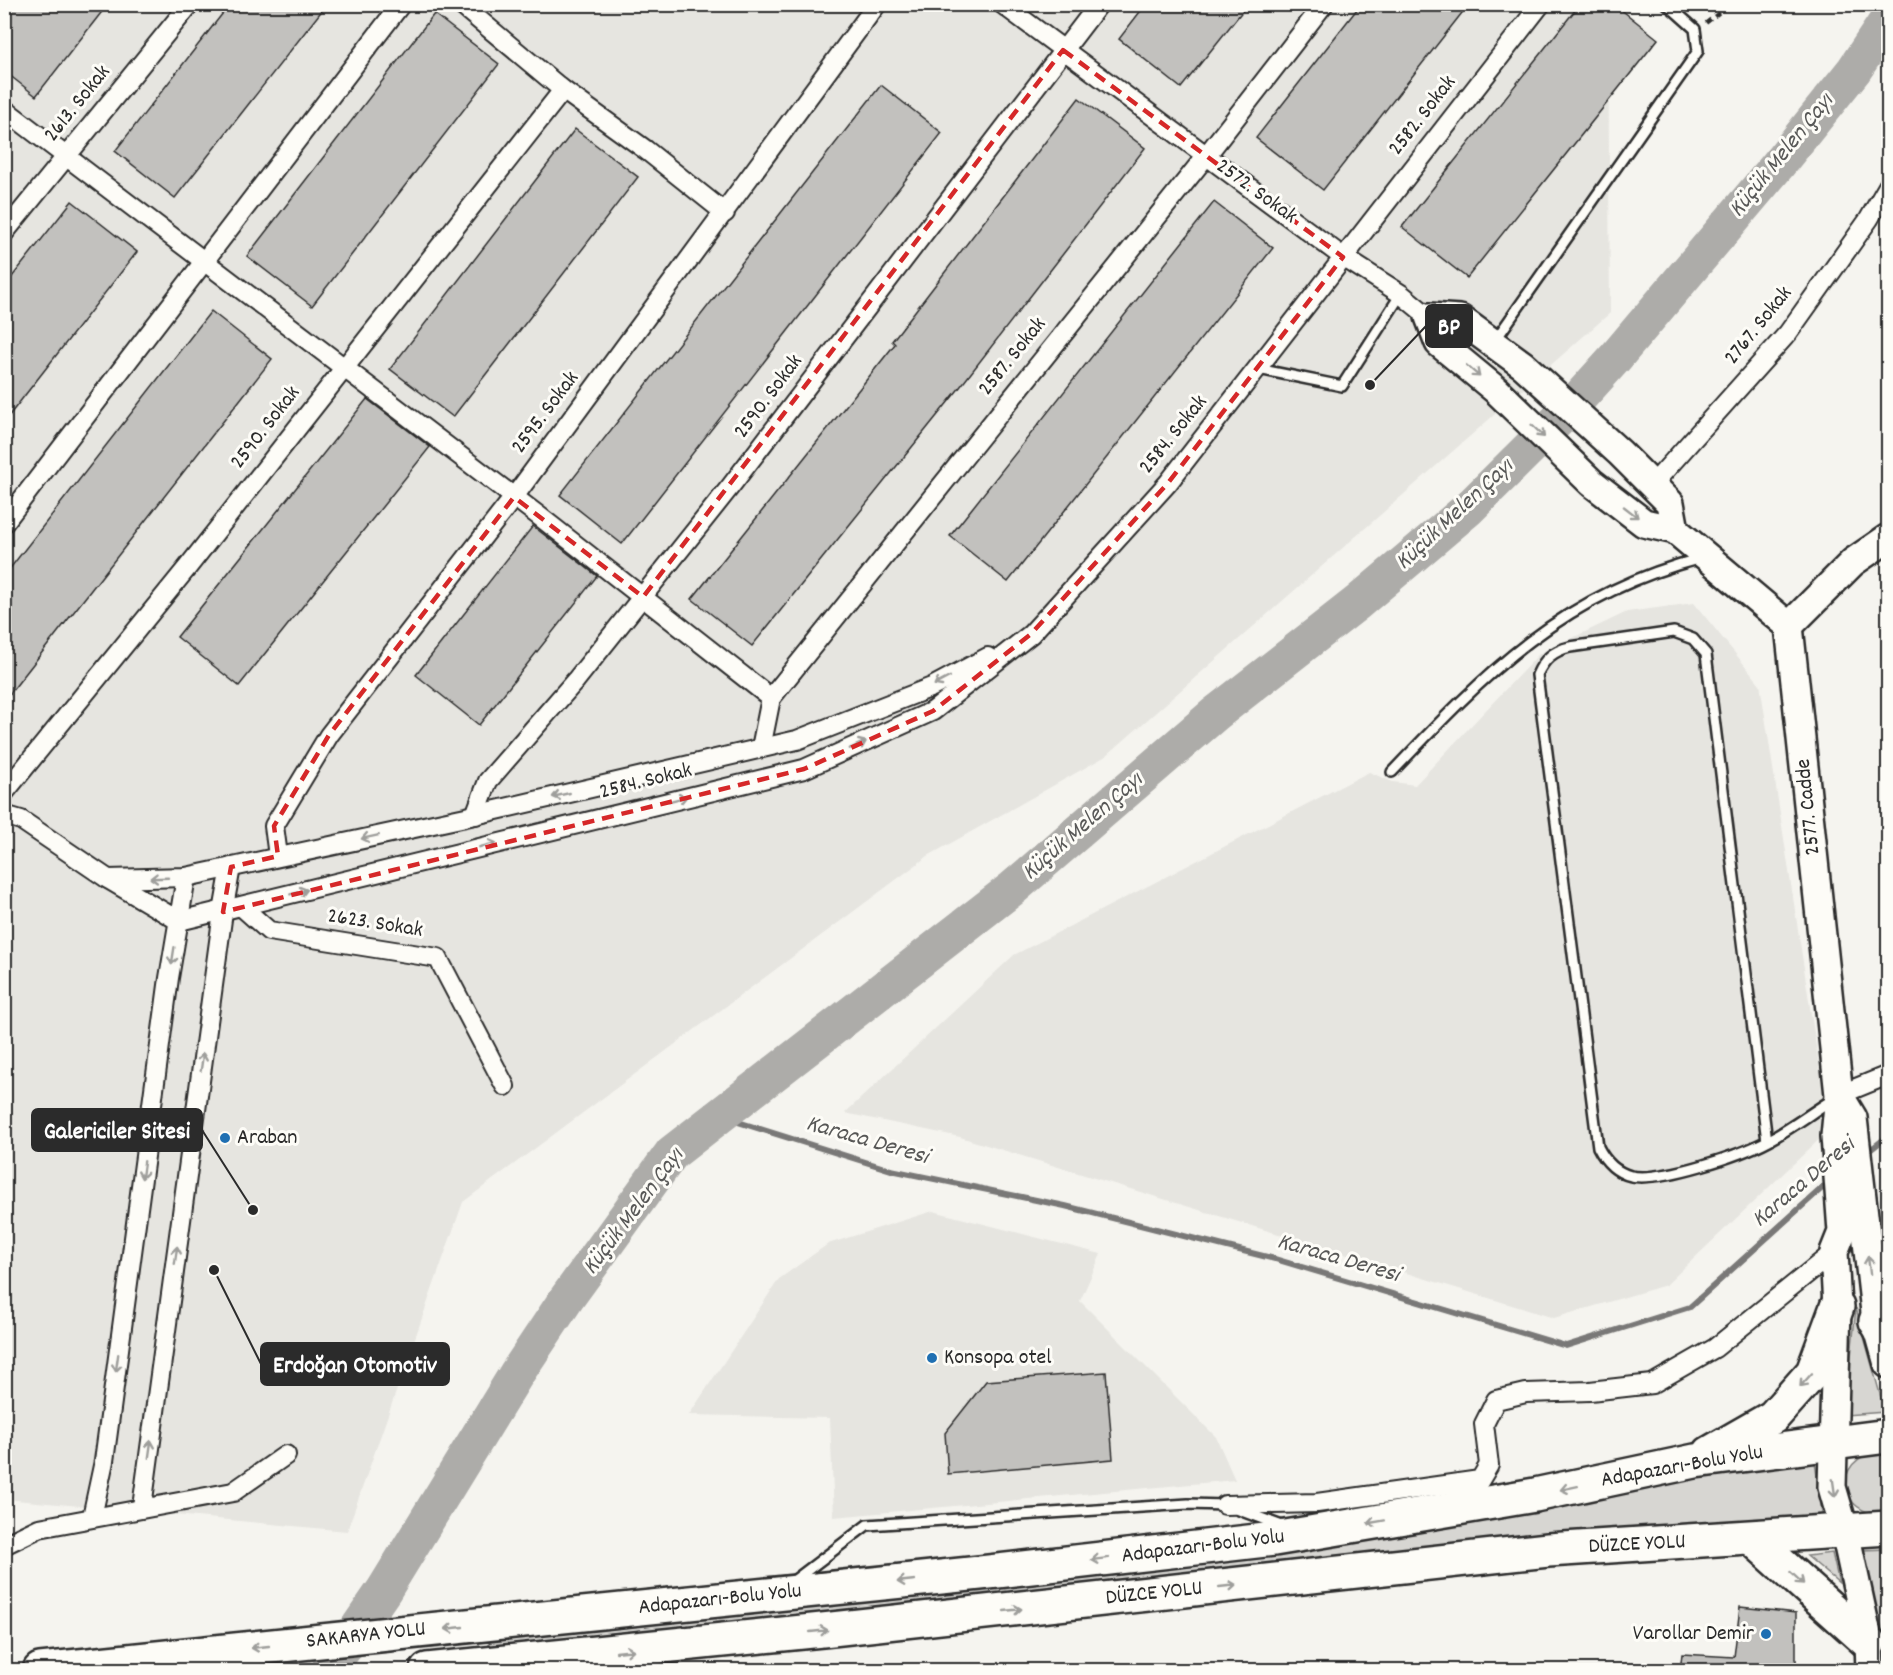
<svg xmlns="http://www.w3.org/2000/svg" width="1893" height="1675" viewBox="0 0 1893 1675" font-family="Dekko,sans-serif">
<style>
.built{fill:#e6e5e0}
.green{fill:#d7d6d2;stroke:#81807e;stroke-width:1.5}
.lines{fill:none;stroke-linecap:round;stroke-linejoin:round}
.stream{stroke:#797877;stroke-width:6}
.river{stroke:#adaca9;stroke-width:36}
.building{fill:#c2c1be;stroke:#2b2b2b;stroke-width:1.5}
.lane-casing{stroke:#2b2b2b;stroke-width:14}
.street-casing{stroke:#2b2b2b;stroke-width:22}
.secondary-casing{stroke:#2b2b2b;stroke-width:32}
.highway-casing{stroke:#2b2b2b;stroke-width:38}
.path{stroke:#2b2b2b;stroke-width:4;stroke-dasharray:6 4.5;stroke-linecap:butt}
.lane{stroke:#fdfcf7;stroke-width:9}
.street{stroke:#fdfcf7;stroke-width:18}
.secondary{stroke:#fdfcf7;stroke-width:27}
.highway{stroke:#fdfcf7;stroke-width:33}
.oneway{stroke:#9e9e9b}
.marked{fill:none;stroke:#d62828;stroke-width:4.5;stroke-dasharray:12 8;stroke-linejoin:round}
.poi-dot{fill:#1f6fb2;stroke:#fdfcf7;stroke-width:2}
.labels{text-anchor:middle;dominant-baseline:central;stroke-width:6;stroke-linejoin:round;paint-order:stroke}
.street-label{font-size:22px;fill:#2b2b2b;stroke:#fdfcf7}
.poi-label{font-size:22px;fill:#2b2b2b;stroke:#fdfcf7;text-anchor:start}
.water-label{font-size:24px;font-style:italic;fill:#585857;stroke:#fdfcf7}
.leader{fill:none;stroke:#2b2b2b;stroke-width:2}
.callout-dot{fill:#2b2b2b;stroke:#fdfcf7;stroke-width:2}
.callout{fill:#2b2b2b;stroke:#2b2b2b;stroke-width:2}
.callout-label{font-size:24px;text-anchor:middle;font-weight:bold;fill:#fff}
</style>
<rect width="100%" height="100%" fill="#f5f4ef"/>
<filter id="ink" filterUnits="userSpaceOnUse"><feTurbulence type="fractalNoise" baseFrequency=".0167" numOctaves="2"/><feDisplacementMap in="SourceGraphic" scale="12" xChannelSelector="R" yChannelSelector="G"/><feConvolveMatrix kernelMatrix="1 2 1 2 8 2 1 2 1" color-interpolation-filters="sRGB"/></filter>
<g filter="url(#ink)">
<g class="built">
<polygon points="4,5 1608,5 1610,313 1106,756 928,856 463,1202 347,1531 5,1499"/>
<polygon points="1694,603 1760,684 1829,1130 1666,1285 1554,1318 960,1137 845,1113 1014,955 1369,772 1393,782 1415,785 1539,654 1627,612"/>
<polygon points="933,1211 1101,1254 1080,1301 1216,1437 1235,1480 834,1517 830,1418 689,1415 779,1279 828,1244"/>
</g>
<g class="green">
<polygon points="1856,1308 1885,1412 1845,1415"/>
<path d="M1872,1453L1888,1457V1509C1850,1527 1824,1467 1872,1453Z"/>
<polygon points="1814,1454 1823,1521 1622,1528 489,1649 489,1640"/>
<polygon points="1888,1549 1888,1670 1883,1670 1882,1633 1863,1550"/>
<polygon points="1832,1553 1839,1583 1807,1556"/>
</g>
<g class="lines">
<g class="stream">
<polyline points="719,1116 891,1170 1065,1206 1275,1259 1566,1346 1690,1307 1831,1180"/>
<polyline points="1865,1154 1888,1136"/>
</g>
<polyline class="river" points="329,1670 384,1590 517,1373 567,1298 672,1153 1013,888 1215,714 1357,603 1468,509 1569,409 1615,358 1777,166 1854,70 1888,19"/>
</g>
<g class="building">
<polygon points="4,4 108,4 36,96 4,71"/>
<polygon points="230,4 327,4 175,198 115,151"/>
<polygon points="1146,4 1248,4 1181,88 1119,39"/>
<polygon points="1361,4 1469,4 1323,190 1256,138"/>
<polygon points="1580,4 1614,4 1658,39 1467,278 1402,227"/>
<polygon points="434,14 499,64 312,306 247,256"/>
<polygon points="881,85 942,133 622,544 560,495"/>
<polygon points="1079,98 1145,148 957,391 752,646 692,599 895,344 892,341"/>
<polygon points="575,129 638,177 453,417 390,369"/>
<polygon points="72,201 137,252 4,422 4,287"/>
<polygon points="1214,202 1273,248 1008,582 950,536"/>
<polygon points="211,311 272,359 4,701 4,576"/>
<polygon points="367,399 430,447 239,686 177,637"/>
<polygon points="533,526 597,576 479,725 416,675"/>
<polygon points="1106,1372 1113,1459 948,1474 945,1433 986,1381"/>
<polygon points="1740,1607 1796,1613 1796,1671 1680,1671 1682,1654 1734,1657"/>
</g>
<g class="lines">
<g class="lane-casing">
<g id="lane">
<polyline points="1494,342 1698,51 1695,29 1667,4"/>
<polyline points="1258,369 1342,386 1401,294"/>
<path d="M1392,772C1486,673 1563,593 1702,558"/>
<path d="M1767,1141L1706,654L1693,639L1674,632L1570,647C1553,651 1544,659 1537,675L1598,1147C1605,1161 1615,1172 1631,1176C1661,1182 1741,1155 1769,1140C1792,1128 1812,1112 1835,1098"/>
<polyline points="1239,1510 1282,1526"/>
<polyline points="792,1582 867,1525 1188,1504 1226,1505"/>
</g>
</g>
<g class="street-casing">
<g id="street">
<polyline points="460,4 563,90 646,150 725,213"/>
<polyline points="1002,4 1343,257 1401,294 1429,317"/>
<polyline points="4,109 539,516 771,698"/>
<polyline points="4,233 190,4"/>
<polyline points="1652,485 1788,333 1869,219 1888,186"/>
<polyline points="4,523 401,4"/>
<polyline points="761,748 771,698 1206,156 1324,4"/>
<polyline points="4,793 187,568 563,90"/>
<polyline points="4,815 21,820 108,879 179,921 804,769 933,711 1031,634 1168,483 1541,4"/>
<polyline points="475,815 488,781 576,680 730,487 1099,4"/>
<polyline points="278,856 274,826 329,735 514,497 877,4"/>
<polyline points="108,879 186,877 475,815 797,740 932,687 988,657"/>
<polyline points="242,907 269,931 438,958 505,1086"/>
<polyline points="1839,1095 1888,1075"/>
<polyline points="1225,1505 1317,1503 1480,1480 1489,1465 1484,1424 1496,1400 1526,1393 1590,1391 1652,1384 1715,1348 1834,1252"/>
<polyline points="142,1507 223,912 231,867"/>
<polyline points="92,1517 104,1461 169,978 186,877"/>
<polyline points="4,1545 39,1528 233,1492 286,1455"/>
</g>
</g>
<g class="secondary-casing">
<g id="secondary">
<polyline points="1675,530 1670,503 1620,453 1523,365 1460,319 1429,317 1439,343 1496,390 1592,483 1644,523 1675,530 1789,626 1839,1095 1835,1136 1842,1232 1834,1252 1837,1307 1832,1487 1845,1532 1869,1643 1870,1670"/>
<polyline points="1789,626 1853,562 1888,538"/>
<polyline points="1841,1098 1853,1118 1876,1321 1888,1364"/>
</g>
</g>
<g class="highway-casing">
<g id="highway">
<polyline points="1876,1321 1888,1341"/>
<polyline points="1710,1453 1773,1417 1813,1372 1837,1307"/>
<polyline points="1753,1539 1869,1643"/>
<polyline points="40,1670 980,1573 1274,1539 1535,1495 1695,1461 1888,1436"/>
<polyline points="427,1670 832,1629 1548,1550 1888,1528"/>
</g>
</g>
<polyline class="path" points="1706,23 1730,4"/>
<use href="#lane" class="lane"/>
<use href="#street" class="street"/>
<use href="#secondary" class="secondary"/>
<use href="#highway" class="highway"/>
</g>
<defs><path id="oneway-shaft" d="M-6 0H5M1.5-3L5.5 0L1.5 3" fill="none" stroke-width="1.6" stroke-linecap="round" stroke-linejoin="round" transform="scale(1.5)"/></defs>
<g class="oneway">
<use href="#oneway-shaft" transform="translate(1473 371) rotate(41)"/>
<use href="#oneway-shaft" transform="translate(1538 431) rotate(44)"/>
<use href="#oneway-shaft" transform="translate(1631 512) rotate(38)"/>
<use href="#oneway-shaft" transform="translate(942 681) rotate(152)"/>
<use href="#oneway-shaft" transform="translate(858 745) rotate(-24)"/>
<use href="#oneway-shaft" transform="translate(561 795) rotate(167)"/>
<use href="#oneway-shaft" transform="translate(678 799) rotate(-14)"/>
<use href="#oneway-shaft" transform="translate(370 837) rotate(168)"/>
<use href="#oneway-shaft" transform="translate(488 845) rotate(-14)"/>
<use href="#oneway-shaft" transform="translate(159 878) rotate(178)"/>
<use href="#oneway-shaft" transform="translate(299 892) rotate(-15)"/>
<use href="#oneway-shaft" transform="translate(173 956) rotate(99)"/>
<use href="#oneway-shaft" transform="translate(202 1062) rotate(-82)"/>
<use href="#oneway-shaft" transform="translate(143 1170) rotate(98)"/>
<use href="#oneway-shaft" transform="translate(176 1255) rotate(-82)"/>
<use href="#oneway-shaft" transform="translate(1869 1265) rotate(-97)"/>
<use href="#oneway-shaft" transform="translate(117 1363) rotate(98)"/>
<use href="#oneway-shaft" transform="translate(1806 1380) rotate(132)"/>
<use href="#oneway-shaft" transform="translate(150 1449) rotate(-82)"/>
<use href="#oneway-shaft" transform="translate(1569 1488) rotate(168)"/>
<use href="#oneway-shaft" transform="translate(1834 1488) rotate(82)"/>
<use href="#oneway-shaft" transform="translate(1376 1522) rotate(170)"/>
<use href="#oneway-shaft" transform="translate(1100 1559) rotate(173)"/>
<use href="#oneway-shaft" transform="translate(1797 1578) rotate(42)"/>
<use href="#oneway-shaft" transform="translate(906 1581) rotate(174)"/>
<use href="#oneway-shaft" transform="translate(1228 1586) rotate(-6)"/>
<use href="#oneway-shaft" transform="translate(1013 1610) rotate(-6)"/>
<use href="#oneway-shaft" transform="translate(454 1628) rotate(174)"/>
<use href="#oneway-shaft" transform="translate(819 1631) rotate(-6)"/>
<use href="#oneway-shaft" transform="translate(260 1647) rotate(174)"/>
<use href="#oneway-shaft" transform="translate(625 1651) rotate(-6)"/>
</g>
</g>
<path class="marked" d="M1063,50L1343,257L1168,483L1031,634L933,711L804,769L223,912L231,867L278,856L274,826L329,735L514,497L643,597Z"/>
<g class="poi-dot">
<circle cx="225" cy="1138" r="6"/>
<circle cx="932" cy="1358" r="6"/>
<circle cx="1766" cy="1634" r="6"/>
</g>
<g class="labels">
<g class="street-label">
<text transform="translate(78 104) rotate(-51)">2613. Sokak</text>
<text transform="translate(1423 116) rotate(-52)">2582. Sokak</text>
<text transform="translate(1256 192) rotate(36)">2572. Sokak</text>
<text transform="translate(1759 326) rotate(-51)">2767. Sokak</text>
<text transform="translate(1013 357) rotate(-51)">2587. Sokak</text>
<text transform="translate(769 397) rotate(-53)">2590. Sokak</text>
<text transform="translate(546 413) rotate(-53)">2595. Sokak</text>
<text transform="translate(266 428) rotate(-52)">2590. Sokak</text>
<text transform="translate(1174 435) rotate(-51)">2584. Sokak</text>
<text transform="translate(646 782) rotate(-14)">2584. Sokak</text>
<text transform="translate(1809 807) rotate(-96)">2577. Cadde</text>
<text transform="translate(375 924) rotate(9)">2623. Sokak</text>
<text transform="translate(1682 1467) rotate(-10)">Adapazarı-Bolu Yolu</text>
<text transform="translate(1637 1545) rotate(-3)">DÜZCE YOLU</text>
<text transform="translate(1203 1547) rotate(-7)">Adapazarı-Bolu Yolu</text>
<text transform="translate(1154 1594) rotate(-6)">DÜZCE YOLU</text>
<text transform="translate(720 1600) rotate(-6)">Adapazarı-Bolu Yolu</text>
<text transform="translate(366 1636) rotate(-6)">SAKARYA YOLU</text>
</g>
<g class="poi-label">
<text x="237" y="1138">Araban</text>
<text x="944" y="1358">Konsopa otel</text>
<text x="1754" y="1634" text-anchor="end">Varollar Demir</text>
</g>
<g class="water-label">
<text transform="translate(1782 156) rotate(-51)">Küçük Melen Çayı</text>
<text transform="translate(1455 515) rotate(-43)">Küçük Melen Çayı</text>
<text transform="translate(1083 827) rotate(-41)">Küçük Melen Çayı</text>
<text transform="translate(867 1141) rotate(16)">Karaca Deresi</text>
<text transform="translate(1804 1183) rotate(-40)">Karaca Deresi</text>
<text transform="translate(634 1212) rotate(-53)">Küçük Melen Çayı</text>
<text transform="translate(1338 1259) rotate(16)">Karaca Deresi</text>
</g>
</g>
<path class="leader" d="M1370 385L1426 326M253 1210L202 1130M214 1270L261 1364"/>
<g class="callout-dot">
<circle cx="1370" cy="385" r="6"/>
<circle cx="253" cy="1210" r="6"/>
<circle cx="214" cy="1270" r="6"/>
</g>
<g class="callout">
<rect x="1426" y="305" width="46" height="42" rx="6"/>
<rect x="32" y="1109" width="170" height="42" rx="6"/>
<rect x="261" y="1343" width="188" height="42" rx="6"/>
</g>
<g class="callout-label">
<text x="1449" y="334">BP</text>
<text x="117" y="1138">Galericiler Sitesi</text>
<text x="355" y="1372">Erdoğan Otomotiv</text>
</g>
<rect width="1893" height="1675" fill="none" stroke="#fdfcf7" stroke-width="24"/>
<rect x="12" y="12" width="1869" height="1651" fill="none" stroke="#2b2b2b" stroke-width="2" filter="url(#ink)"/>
</svg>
